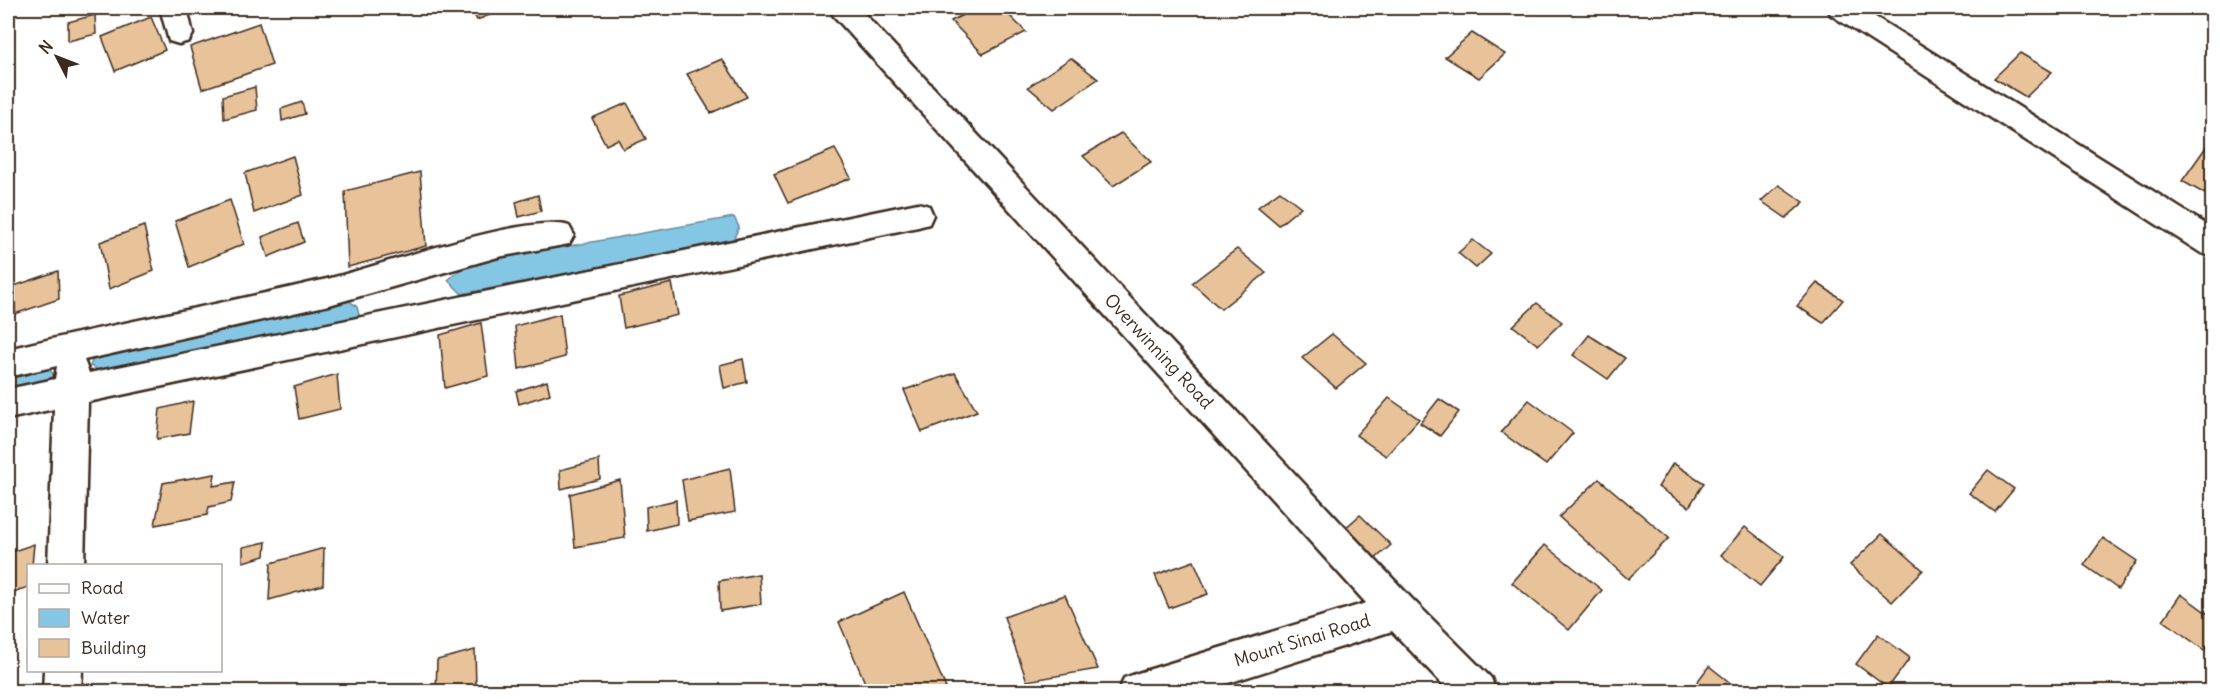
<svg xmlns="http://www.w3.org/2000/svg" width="2220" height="699" viewBox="0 0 2220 699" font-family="Delius,sans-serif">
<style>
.water{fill:#84c7e5;stroke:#678895;stroke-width:1.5}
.building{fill:#e8c399;stroke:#3b2a1e;stroke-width:1.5}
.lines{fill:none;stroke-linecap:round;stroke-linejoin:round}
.street-casing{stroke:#3b2a1e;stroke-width:5}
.street{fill:#fff;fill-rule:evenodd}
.labels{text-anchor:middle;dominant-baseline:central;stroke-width:6;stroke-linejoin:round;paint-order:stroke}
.street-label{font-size:18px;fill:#3b2a1e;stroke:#fff}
</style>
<rect width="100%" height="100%" fill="#fff"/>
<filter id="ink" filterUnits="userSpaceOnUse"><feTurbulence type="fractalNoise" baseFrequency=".0167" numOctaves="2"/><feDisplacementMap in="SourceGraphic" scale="12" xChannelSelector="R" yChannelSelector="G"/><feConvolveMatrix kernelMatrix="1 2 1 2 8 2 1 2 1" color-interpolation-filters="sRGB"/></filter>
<g filter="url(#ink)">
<g class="water">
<polygon points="734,217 739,227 733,240 462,294 448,280 467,264"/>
<polygon points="346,298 357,307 359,315 343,323 101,371 90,366 94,356"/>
<polygon points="49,369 54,375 44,384 8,392 8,378"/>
</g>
<g class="building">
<polygon points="470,8 507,8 477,20"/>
<polygon points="976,8 1002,8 1026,32 983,54 951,21"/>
<polygon points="95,15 96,34 68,41 68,22"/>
<polygon points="151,17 165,50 115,71 102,37"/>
<polygon points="259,23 272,65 202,89 190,47"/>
<polygon points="1472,33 1505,54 1479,78 1445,57"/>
<polygon points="2020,53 2052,72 2026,97 1994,78"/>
<polygon points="1071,58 1098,79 1054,109 1028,87"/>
<polygon points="722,59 747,97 711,113 687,74"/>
<polygon points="255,87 257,110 224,119 223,96"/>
<polygon points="302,102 305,114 282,121 281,109"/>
<polygon points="627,103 646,139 623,149 618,139 606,145 592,118"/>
<polygon points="1121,133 1151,162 1113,186 1083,156"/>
<polygon points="2211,140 2212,141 2212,198 2182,181"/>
<polygon points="835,149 851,178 788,203 774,174"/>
<polygon points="293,156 303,195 254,213 245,173"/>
<polygon points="420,172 426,246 348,267 345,191"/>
<polygon points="1779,185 1804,202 1786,218 1761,201"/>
<polygon points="1280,191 1301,207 1279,225 1258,207"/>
<polygon points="538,195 541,211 519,217 516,202"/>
<polygon points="230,200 244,244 189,267 175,221"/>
<polygon points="298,223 304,242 268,257 262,237"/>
<polygon points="144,226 154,271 109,289 100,242"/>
<polygon points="1473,240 1491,254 1476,268 1458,253"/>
<polygon points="1237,249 1266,273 1221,309 1192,283"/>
<polygon points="58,271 59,299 15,314 14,286"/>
<polygon points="672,283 678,315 624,328 619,296"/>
<polygon points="1817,283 1843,300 1823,323 1797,306"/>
<polygon points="1537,303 1562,322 1538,345 1513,326"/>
<polygon points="560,314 565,357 519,369 515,326"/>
<polygon points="481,323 488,376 445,388 440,335"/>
<polygon points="1332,334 1366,363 1336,388 1302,358"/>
<polygon points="1589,335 1625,358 1608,379 1573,355"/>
<polygon points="743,359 747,382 724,388 720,365"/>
<polygon points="955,373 977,411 922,432 904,390"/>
<polygon points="337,374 340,409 299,419 294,387"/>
<polygon points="547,381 550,394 519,404 516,391"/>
<polygon points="1389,398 1419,419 1386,456 1356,435"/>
<polygon points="1439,399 1459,412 1440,436 1420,423"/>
<polygon points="1529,400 1573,433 1546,465 1501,432"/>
<polygon points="193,401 189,433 157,439 160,409"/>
<polygon points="599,460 600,479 561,489 560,470"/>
<polygon points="1673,463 1704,483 1689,507 1658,487"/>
<polygon points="730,468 735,512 688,521 682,480"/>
<polygon points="1988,470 2014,489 1995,512 1969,493"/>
<polygon points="215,474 213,486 235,482 231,502 209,507 207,515 155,525 163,483"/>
<polygon points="1599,479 1669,538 1628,579 1559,517"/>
<polygon points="620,480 625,538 575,547 570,494"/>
<polygon points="676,500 677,524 647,531 646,507"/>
<polygon points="1360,515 1391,545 1374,560 1343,530"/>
<polygon points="1745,527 1784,557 1760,586 1721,555"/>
<polygon points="1882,534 1923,570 1892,602 1850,565"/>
<polygon points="2103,538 2137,561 2118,589 2084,565"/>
<polygon points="266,542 265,556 243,562 243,547"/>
<polygon points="34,544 32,566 28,566 28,587 8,594 8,553"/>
<polygon points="1545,545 1602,590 1569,630 1512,583"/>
<polygon points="324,548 323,585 269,600 271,563"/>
<polygon points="1194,561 1208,594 1169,608 1155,575"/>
<polygon points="759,574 761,604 720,611 719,581"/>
<polygon points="904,592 946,688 939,692 869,692 839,622"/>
<polygon points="2181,594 2212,617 2212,638 2204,650 2163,620"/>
<polygon points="1065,595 1098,669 1027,681 1004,617"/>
<polygon points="1878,634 1910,658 1888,688 1856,664"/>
<polygon points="475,650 476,686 454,692 436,692 437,660"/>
<polygon points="1709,666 1738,689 1736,692 1691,690"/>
</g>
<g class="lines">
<g class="street-casing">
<g id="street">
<polygon points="160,8 187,8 193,34 189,41 179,44 169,41"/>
<polygon points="830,8 859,8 1411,598 1491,678 1496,692 1450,692 1392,631 1200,692 1119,692 1124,678 1138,673 1366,603 833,15"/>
<polygon points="1828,8 1861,8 2212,228 2212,257 2201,253 1831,15"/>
<path d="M918,203L929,206L933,215L929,224L918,227L88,402L84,566H48L54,409L8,419V389L55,379L57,366L8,377V349C114,324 221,304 327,279C378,267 527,212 569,226L574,235L569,244L498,257L329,305L84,360L89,373Z"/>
<polygon points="44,670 82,670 81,692 43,692"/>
</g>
</g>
<use href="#street" class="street"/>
</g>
</g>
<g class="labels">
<g class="street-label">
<text transform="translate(1159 351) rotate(47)">Overwinning Road</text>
<text transform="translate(1302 640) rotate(-17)">Mount Sinai Road</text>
</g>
</g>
<rect width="2220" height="699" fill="none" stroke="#fff" stroke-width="30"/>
<rect x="15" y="15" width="2190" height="669" fill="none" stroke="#3b2a1e" stroke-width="2" filter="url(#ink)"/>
<rect x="27" y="564" width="195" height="108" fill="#ffffff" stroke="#b1aaa5" stroke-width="1.5"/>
<rect x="39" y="584" width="30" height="9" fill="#ffffff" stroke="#b1aaa5" stroke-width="1.5"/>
<text x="81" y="594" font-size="18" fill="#3b2a1e">Road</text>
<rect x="39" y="609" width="30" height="18" fill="#84c7e5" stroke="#b1aaa5" stroke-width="1.5"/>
<text x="81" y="624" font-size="18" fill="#3b2a1e">Water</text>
<rect x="39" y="639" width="30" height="18" fill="#e8c399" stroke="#b1aaa5" stroke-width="1.5"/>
<text x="81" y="654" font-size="18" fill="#3b2a1e">Building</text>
<g transform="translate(57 57) rotate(312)" stroke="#ffffff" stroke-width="4.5" paint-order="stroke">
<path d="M0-4.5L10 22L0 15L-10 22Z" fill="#3b2a1e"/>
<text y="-9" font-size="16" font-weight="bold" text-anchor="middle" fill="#3b2a1e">N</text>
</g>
</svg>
